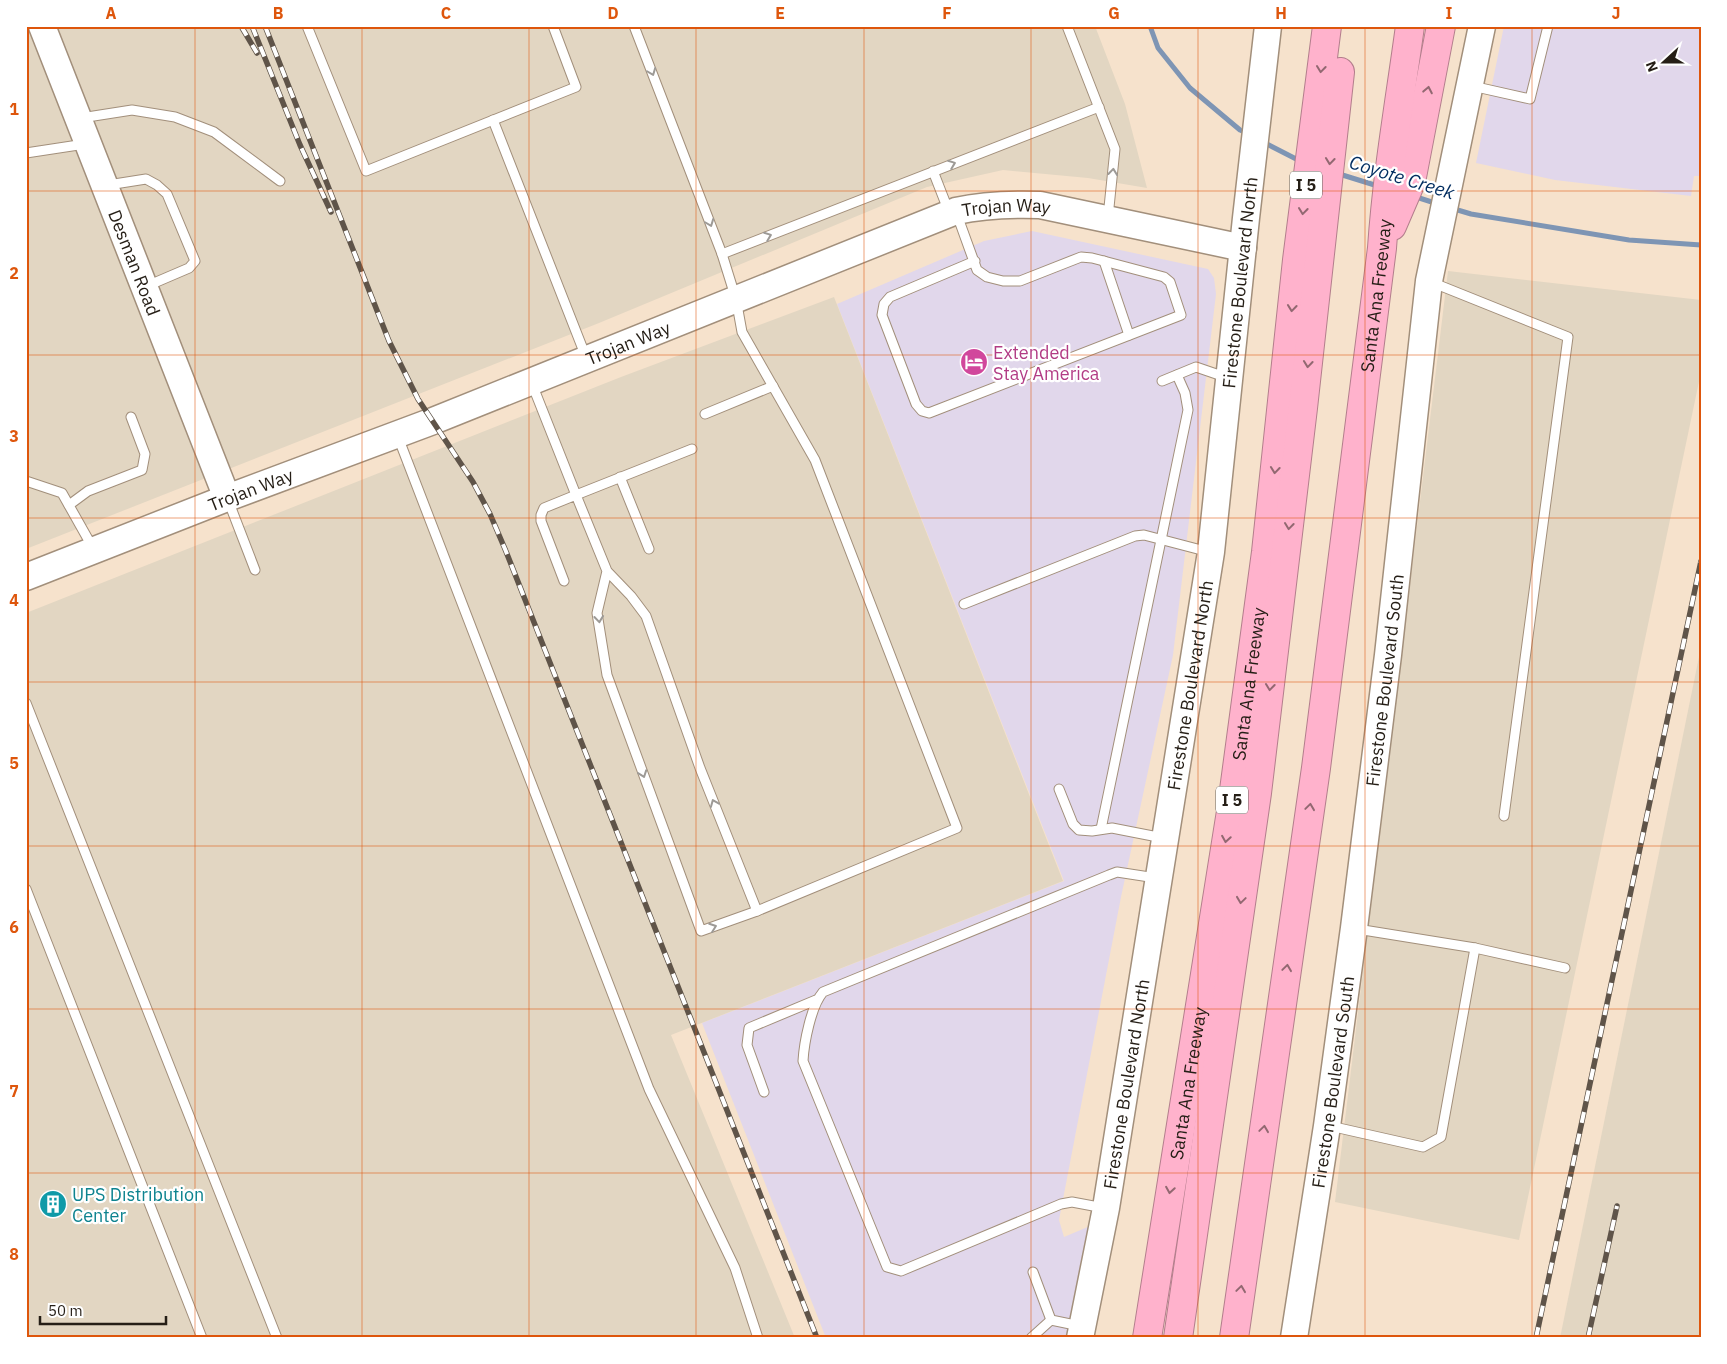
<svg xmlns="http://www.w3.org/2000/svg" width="1727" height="1364" viewBox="0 0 1727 1364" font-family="'IBM Plex Sans',sans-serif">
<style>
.commercial{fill:#e1d7eb}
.industrial{fill:#e2d6c2}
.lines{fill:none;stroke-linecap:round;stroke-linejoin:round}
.stream{stroke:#7e95b4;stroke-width:5}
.lane-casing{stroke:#a28f7b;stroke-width:11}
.secondary-casing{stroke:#a28f7b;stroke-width:29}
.highway-casing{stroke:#b37e8c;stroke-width:30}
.lane{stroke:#fff;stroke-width:9}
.secondary{stroke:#fff;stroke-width:26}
.highway{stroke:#ffb2cc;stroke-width:28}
.rail-casing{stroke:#5f5449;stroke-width:5.5}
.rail{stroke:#fff;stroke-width:4;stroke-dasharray:11;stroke-linecap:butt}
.oneway{stroke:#926871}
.oneway2{stroke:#9d9a96}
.grid{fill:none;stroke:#de560c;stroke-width:1;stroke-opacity:0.55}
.labels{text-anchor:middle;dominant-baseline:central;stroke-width:4.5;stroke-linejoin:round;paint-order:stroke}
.shield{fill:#fff;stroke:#66625c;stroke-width:1}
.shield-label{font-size:16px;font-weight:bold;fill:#251e16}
.street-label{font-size:18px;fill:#251e16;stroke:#fff}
.hotel-label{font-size:18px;fill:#b23c85;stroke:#fff;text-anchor:start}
.culture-label{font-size:18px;fill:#0d838f;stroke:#fff;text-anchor:start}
.water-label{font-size:19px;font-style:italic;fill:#002c5f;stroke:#fff}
.neatline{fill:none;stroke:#de560c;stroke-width:2}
.grid-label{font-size:16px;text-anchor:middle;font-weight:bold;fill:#de560c}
</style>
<rect width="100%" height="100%" fill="#f6e2cc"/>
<g class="commercial">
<polygon points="1504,26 1701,26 1701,176 1694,176 1691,196 1555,180 1476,163"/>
<polygon points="1032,231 1208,269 1214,278 1216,294 1173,655 1121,897 1059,1220 1064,1237 1090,1226 1066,1338 826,1338 702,1023 1064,881 837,304 984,241"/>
</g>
<g class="industrial">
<polygon points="26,26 1095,26 1125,104 1147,188 1088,178 1003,170 927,187 599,323 26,549"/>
<polygon points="1448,271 1701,300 1701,372 1519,1240 1335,1202"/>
<polygon points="834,297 1063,881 671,1035 795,1338 26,1338 26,613 621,377"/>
<polygon points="1701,647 1701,1338 1560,1338"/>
</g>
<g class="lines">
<g class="stream">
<polyline points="1150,26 1158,48 1190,88 1240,130 1247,133"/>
<polyline points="1263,142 1302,162"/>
<polyline points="1336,173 1381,187"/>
<polyline points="1413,196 1438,204"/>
<polyline points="1451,208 1471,214 1629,240 1701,245"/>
</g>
<g class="lane-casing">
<g id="lane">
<polyline points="307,26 366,171 576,87 553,26"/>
<polyline points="634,26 722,254 736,299 742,332 815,460 957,828 757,911"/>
<polyline points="1067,26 1115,149 1108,217"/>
<polyline points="1472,86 1530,99 1548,26"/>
<polyline points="81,118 132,110 175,117 214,132 280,181"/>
<polyline points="493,120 586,357"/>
<polyline points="26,153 85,144"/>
<polyline points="933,171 949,212"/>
<polyline points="108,185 146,179 157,185 167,194 195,261 189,268 147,286"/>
<polyline points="956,212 977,270 987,277 1003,281 1020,281 1081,257 1092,258 1164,277 1170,282 1181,315 929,413 922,411 916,404 882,315 884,304 890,297 975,261"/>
<polyline points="722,254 1099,107"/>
<polyline points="1104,261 1129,335"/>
<polyline points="1431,282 1568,337 1504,816"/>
<polyline points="1162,381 1196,367 1228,378"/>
<polyline points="532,384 576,495 692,449"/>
<polyline points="705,414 773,386"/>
<polyline points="398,437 649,1089 735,1268 758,1338"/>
<polyline points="620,477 649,549"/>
<polyline points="26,481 62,493 93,548"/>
<polyline points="228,500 255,570"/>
<polyline points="69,505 88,491 142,470 145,454 131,417"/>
<polyline points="564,581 541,521 541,515 544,508 576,495 607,571 631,596 646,616 700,768 757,911 701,931 607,675 597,613 607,571"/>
<polyline points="964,604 1135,536 1144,535 1209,552"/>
<polyline points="26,703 277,1338"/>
<polyline points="1059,789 1073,824 1079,830 1092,831 1112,828 1163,838"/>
<polyline points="1101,829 1188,410 1185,393 1177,375"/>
<polyline points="26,889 202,1338"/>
<polyline points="1357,929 1475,948 1565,968"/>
<polyline points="764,1092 747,1045 749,1028 816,1000"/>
<polyline points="1330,1126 1423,1147 1441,1137 1475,948"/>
<path d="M1104,1208L1072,1202L1061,1204L901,1271L887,1267L803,1061C804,1043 811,1006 823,992L1109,875L1117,872L1156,878"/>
<polyline points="1033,1272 1051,1320 1080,1326"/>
<polyline points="1031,1338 1051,1320"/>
</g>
</g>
<g class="secondary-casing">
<g id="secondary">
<path id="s1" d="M42,26L227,498"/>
<path id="s2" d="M26,577L227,498L433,421L956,211C984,205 1011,204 1040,205L1243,248"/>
<path id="s3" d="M1080,1338L1106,1208L1211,552L1246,218L1268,26"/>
<path id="s4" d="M1294,1338L1327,1126L1354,928L1388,655L1429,281L1482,26"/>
</g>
</g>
<g class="highway-casing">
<g id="highway">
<polyline points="1392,226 1411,182 1441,26"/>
<path id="s5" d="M1147,1338L1232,805L1266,552L1297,260L1327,26"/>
<polyline points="1178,1338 1257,793 1303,408 1340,72"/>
<path id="s6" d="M1234,1338L1316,768L1382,248C1387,173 1400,100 1410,26"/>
</g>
</g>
<use href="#lane" class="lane"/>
<use href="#secondary" class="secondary"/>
<use href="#highway" class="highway"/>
<g class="rail-casing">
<g id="rail">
<polyline points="241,26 257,53"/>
<polyline points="252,26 300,145 331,212"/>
<polyline points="265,26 389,341 418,399 473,482 490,514 505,549 817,1338"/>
<polyline points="1536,1338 1701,561"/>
<polyline points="1588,1338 1617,1206"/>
</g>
</g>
<use href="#rail" class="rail"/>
</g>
<defs><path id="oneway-chevron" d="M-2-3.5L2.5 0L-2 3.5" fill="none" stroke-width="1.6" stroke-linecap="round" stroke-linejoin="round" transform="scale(1.25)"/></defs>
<g class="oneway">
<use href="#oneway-chevron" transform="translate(1321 69) rotate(97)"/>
<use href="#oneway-chevron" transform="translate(1428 90) rotate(-79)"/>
<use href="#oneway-chevron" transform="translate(1330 161) rotate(96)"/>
<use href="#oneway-chevron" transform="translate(1303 211) rotate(97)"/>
<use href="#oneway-chevron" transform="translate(1292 308) rotate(96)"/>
<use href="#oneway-chevron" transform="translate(1308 364) rotate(96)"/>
<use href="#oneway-chevron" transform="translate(1275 470) rotate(96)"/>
<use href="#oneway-chevron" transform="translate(1289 526) rotate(97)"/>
<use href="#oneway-chevron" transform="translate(1270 687) rotate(97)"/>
<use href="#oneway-chevron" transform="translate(1310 807) rotate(-82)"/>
<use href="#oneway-chevron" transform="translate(1226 839) rotate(99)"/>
<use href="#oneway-chevron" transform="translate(1241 900) rotate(98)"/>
<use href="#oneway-chevron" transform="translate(1287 968) rotate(-82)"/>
<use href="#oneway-chevron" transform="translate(1264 1129) rotate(-82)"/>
<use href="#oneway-chevron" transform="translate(1170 1190) rotate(99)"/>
<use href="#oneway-chevron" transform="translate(1241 1289) rotate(-82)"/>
</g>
<g class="oneway2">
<use href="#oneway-chevron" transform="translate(652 72) rotate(69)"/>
<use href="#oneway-chevron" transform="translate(952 164) rotate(-21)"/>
<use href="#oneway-chevron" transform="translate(1113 172) rotate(-84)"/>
<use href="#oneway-chevron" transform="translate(710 223) rotate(69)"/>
<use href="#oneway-chevron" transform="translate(768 236) rotate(-21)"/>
<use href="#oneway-chevron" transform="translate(599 619) rotate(84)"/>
<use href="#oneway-chevron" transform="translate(643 774) rotate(70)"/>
<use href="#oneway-chevron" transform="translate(714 803) rotate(-112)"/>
<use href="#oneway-chevron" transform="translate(713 927) rotate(-20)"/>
</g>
<path class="grid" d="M195,26V1338M362,26V1338M529,26V1338M696,26V1338M864,26V1338M1031,26V1338M1198,26V1338M1365,26V1338M1532,26V1338M26,191H1701M26,355H1701M26,518H1701M26,682H1701M26,846H1701M26,1009H1701M26,1173H1701"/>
<defs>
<g id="hotel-disc" transform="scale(1.4375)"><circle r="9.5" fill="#d1479c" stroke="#fff"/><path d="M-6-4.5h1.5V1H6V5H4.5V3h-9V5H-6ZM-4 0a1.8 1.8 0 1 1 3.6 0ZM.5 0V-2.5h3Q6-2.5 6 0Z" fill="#fff"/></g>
<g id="building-disc" transform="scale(1.4375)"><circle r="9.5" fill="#0f9aa8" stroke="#fff"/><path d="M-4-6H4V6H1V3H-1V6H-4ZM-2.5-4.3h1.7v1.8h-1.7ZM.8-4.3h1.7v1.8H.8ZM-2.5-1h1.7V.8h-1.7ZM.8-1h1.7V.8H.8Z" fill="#fff"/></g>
</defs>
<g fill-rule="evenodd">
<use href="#hotel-disc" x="974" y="362"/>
<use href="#building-disc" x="53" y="1204"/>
</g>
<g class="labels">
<g class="shield">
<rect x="1290" y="171.5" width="32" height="27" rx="4"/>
<rect x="1216" y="786.5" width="32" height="27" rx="4"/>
</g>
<g class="shield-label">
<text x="1306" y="185">I 5</text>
<text x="1232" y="800">I 5</text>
</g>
<g class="street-label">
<text stroke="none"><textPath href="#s2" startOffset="1050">Trojan Way</textPath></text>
<text stroke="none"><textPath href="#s1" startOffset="254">Desman Road</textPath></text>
<text stroke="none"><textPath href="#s3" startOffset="1068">Firestone Boulevard North</textPath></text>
<text stroke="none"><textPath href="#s6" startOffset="1052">Santa Ana Freeway</textPath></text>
<text stroke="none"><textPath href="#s2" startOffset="646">Trojan Way</textPath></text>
<text stroke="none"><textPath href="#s2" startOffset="241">Trojan Way</textPath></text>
<text stroke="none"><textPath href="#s4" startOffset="664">Firestone Boulevard South</textPath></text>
<text stroke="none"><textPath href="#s3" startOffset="662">Firestone Boulevard North</textPath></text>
<text stroke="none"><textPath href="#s5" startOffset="662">Santa Ana Freeway</textPath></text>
<text stroke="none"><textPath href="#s4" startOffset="259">Firestone Boulevard South</textPath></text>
<text stroke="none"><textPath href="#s3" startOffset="258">Firestone Boulevard North</textPath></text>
<text stroke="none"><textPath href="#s5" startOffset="258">Santa Ana Freeway</textPath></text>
</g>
<g class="hotel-label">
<text x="993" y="352">Extended<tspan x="993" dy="21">Stay America</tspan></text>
</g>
<g class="culture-label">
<text x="72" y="1194">UPS Distribution<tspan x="72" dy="21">Center</tspan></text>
</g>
<g class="water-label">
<text transform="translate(1402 177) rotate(17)">Coyote Creek</text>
</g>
</g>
<rect width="1727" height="1364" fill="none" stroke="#ffffff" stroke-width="55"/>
<g transform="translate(1664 62) rotate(249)" stroke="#ffffff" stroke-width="4" paint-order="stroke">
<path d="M0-4L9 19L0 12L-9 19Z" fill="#251e16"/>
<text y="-8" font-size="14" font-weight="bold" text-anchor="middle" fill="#251e16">N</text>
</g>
<path d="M40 1316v8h126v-8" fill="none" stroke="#251e16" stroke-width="2.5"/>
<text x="48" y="1316" font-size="15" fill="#251e16" stroke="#ffffff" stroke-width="4" paint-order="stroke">50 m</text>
<rect x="28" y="28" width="1672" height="1308" class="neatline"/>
<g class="grid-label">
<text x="111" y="19">A</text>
<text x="278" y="19">B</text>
<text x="446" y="19">C</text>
<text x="613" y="19">D</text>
<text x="780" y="19">E</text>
<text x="947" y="19">F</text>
<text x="1114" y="19">G</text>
<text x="1281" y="19">H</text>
<text x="1449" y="19">I</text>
<text x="1616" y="19">J</text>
<text x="14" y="115">1</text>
<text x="14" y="279">2</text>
<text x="14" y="442">3</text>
<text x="14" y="606">4</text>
<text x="14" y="769">5</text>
<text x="14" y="933">6</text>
<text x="14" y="1097">7</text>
<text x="14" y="1260">8</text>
</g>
</svg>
